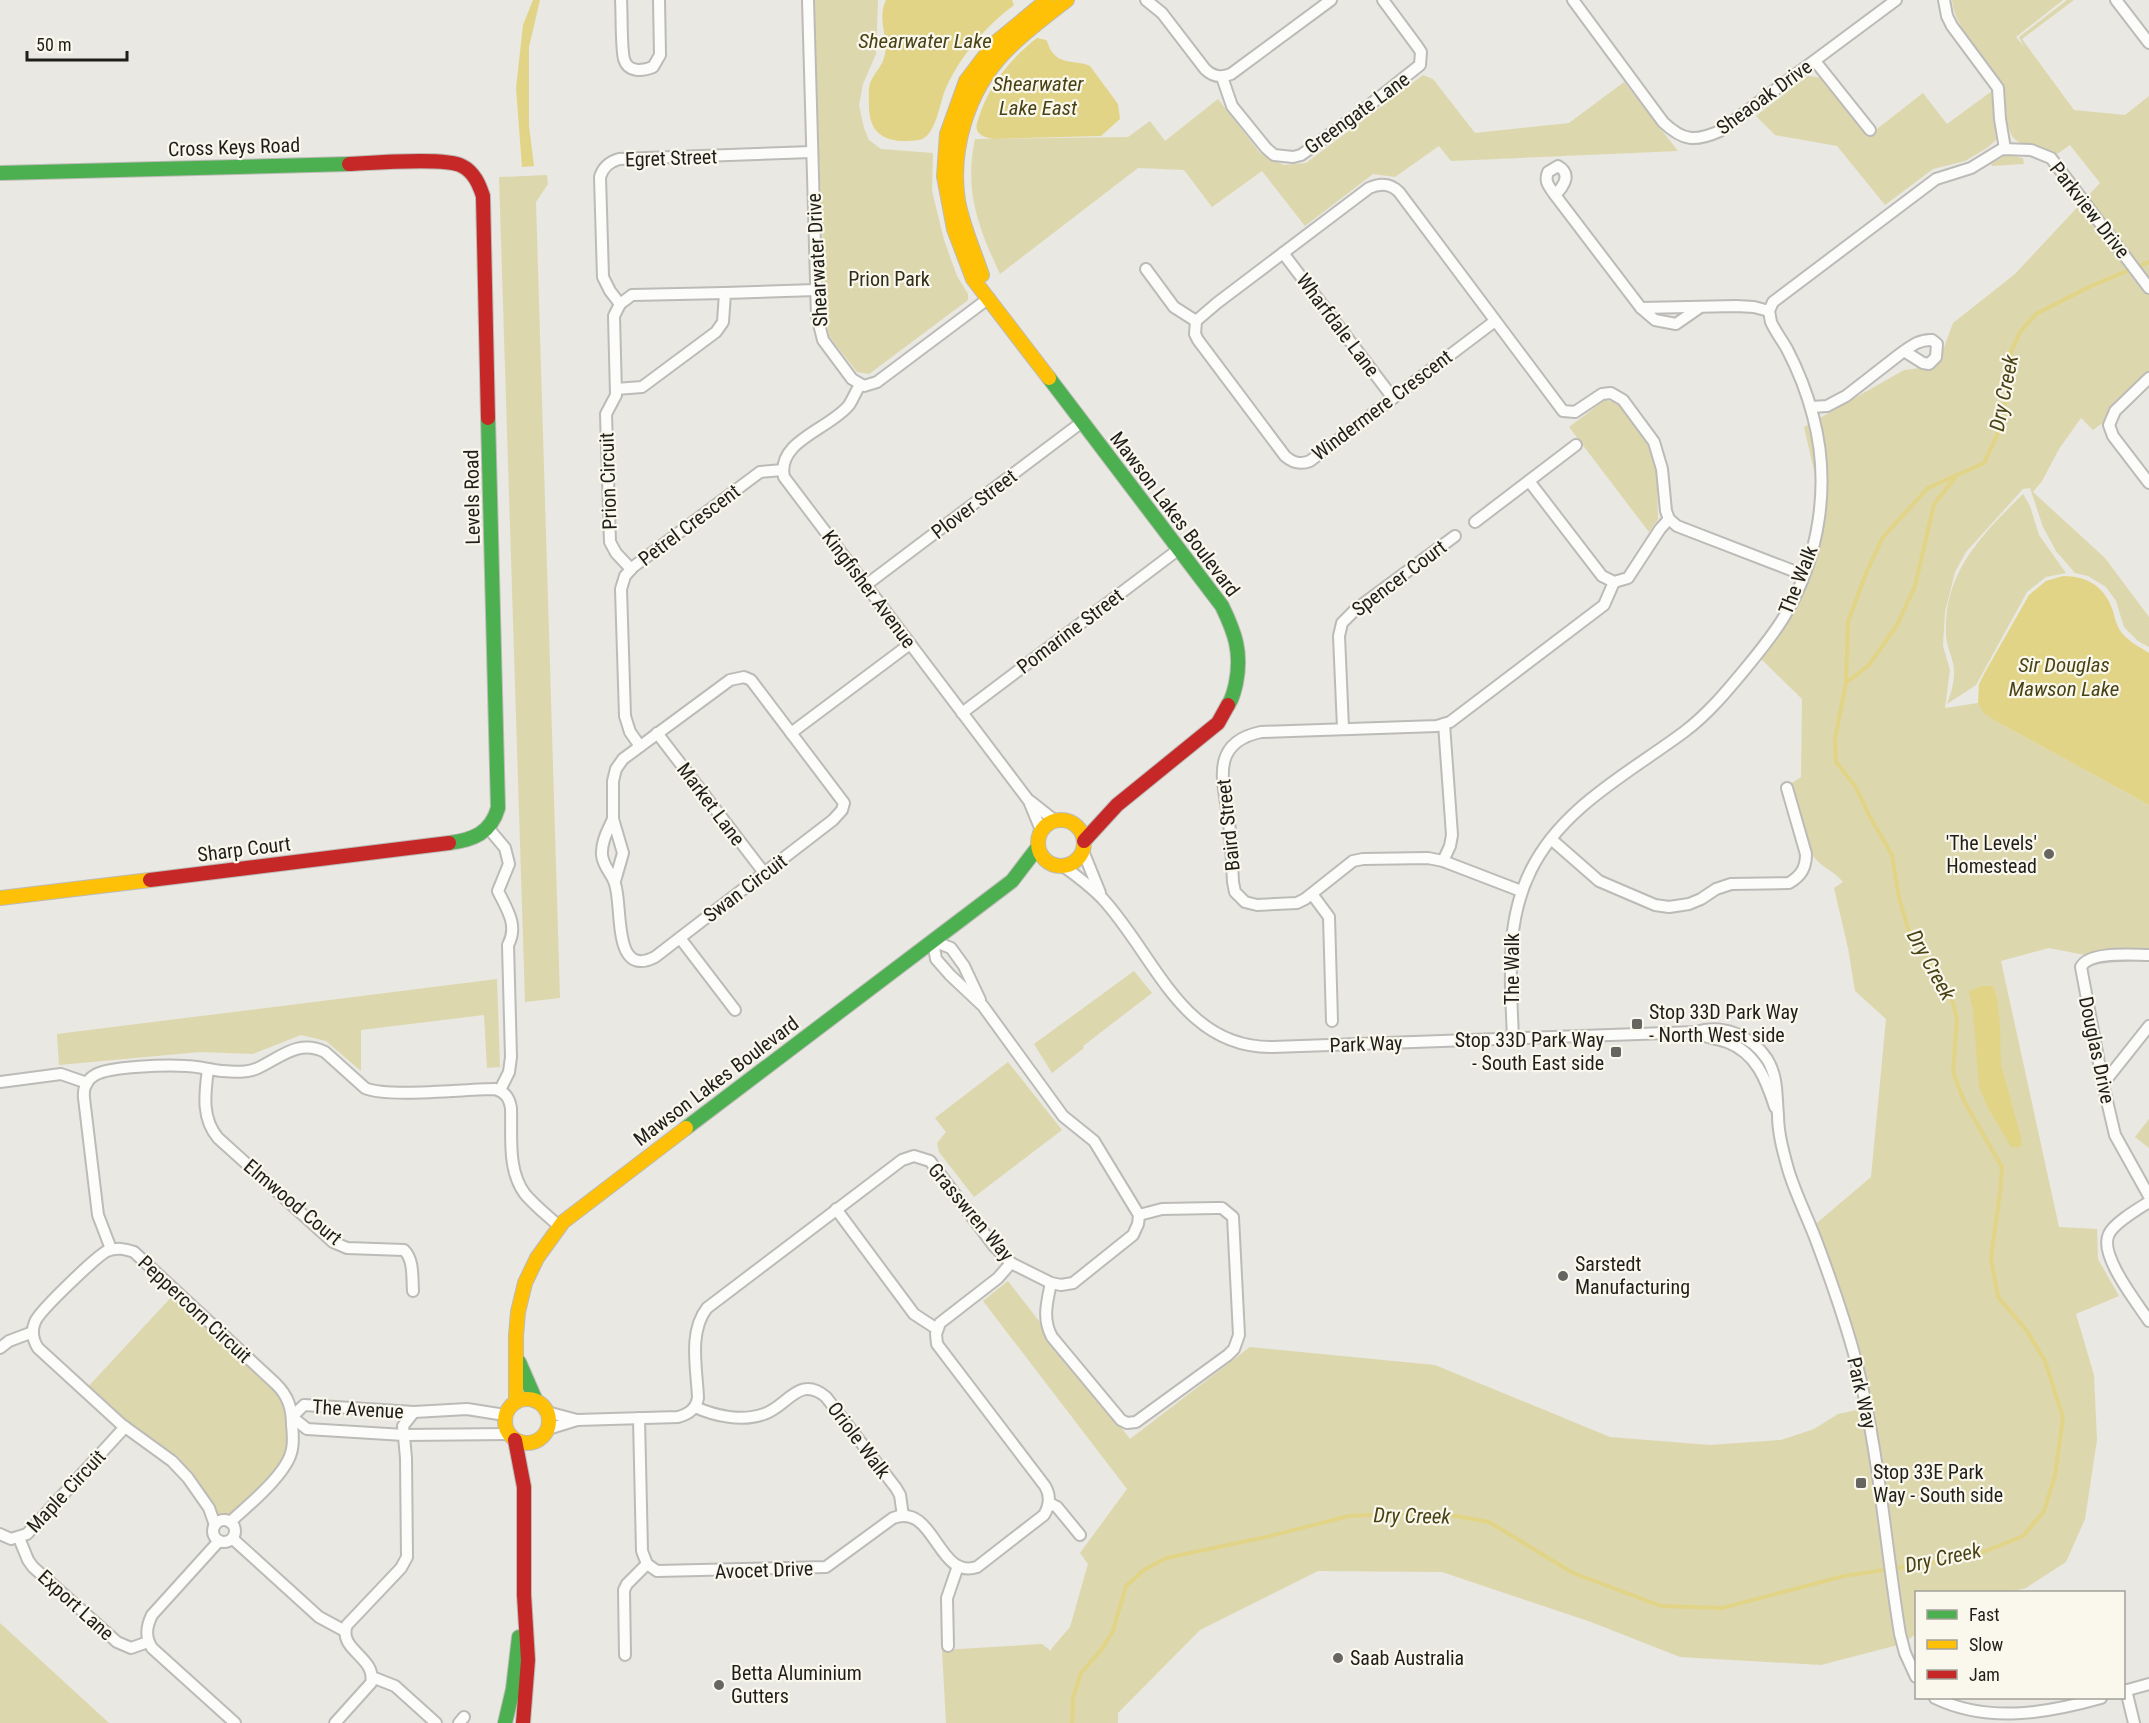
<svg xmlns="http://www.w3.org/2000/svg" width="2149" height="1723" viewBox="0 0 2149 1723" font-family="'Roboto Condensed',sans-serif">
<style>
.green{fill:#ddd7ad}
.water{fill:#e1d487}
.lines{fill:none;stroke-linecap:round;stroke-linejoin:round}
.stream{stroke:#e1d487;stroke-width:4}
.street-casing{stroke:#bcbbb7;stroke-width:14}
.fast-casing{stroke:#bcbbb7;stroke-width:16}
.slow-casing{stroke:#bcbbb7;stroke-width:16}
.jam-casing{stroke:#bcbbb7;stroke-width:16}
.street{stroke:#fcfcfb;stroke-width:10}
.fast{stroke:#4caf50;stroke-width:14}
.slow{stroke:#ffc107;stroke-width:14}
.jam{stroke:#c62828;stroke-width:14}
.poi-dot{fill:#666560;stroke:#faf8ed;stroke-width:2}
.labels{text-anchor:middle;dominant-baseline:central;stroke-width:4.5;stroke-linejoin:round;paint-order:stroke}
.street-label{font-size:20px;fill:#1f1e1a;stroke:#faf8ed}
.park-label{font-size:20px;fill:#2f2c19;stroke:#faf8ed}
.poi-label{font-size:20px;fill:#1f1e1a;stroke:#faf8ed;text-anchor:start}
.water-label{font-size:21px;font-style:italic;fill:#494214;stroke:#faf8ed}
</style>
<rect width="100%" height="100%" fill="#e9e8e2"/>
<g class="green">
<polygon points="812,0 878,0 876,54 863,84 859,105 864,128 869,140 881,149 933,153 932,191 944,240 957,276 968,294 968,300 964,303 869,374 857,372 829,336 826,317"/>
<path d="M1952,0H2063L2016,37L2024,47L2019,37L2067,0H2074L2022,39L2074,110L2125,115L2149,96V379L2112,416L2093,430L2081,418L2059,449L2042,481L2033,492L2105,558L2149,617V647L2138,641L2124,627L2116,601L2106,587L2088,576L2075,573L2056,551L2043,527L2030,488L2023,489L1966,552L1955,572L1945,612L1943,646L1950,670L1945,708L1978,703L1994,720L2149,805V955L2095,957L2049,948L2001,961L2059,1227L2097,1229L2098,1259L2119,1296L2076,1314L2094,1375L2097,1440L2085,1519L2066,1562L2026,1588L2010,1592H1916V1634L1902,1644L1821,1665L1680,1657L1591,1622L1442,1572L1318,1571L1200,1630L1118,1713V1723H946L942,1650L1042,1644L1051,1651L1052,1648L1070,1627L1088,1564L1080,1553L1127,1489L983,1301L1008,1281L1130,1439L1250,1347L1435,1365L1610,1437L1710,1445L1781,1440L1814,1429L1838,1414L1866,1408L1811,1228L1871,1177L1886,1019L1855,991L1848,948L1834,888L1843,882C1834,871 1821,867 1813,856L1792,783L1801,777L1802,699L1757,655L1793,602L1821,501L1804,427L1904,370L1937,366L1953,323L2015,274L2100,183L2070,145L2057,154C2045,146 2035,147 2021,143C2001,136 2009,100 2003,83C1987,62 1953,25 1952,0Z"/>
<path d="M1423,75L1433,79L1475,133L1569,123L1624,82L1678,151L1451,161L1439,146L1395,177L1373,174L1305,226L1262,171L1212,207L1184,170L1138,168L1000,274C978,227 964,191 975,139L1128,137L1150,121L1165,141L1218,99L1260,153L1284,165L1306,163Z"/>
<polygon points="1808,76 1823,78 1868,136 1923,93 1947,124 1992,91 1996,140 1987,148 1965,161 1933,169 1885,205 1837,146 1775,135 1756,116"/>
<polygon points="2006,155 2023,158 2024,164 1992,166 1991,164"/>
<polygon points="547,175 548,184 536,202 560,998 525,1002 499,177"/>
<polygon points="1605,400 1618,403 1647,442 1657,475 1658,519 1649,532 1569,427"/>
<path d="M2023,494L2030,506L2039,535L2066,573L2046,577L2027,592L1976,685L1947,704C1952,691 1956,677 1953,663C1951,654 1947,646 1946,636C1943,572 1981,536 2023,494Z"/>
<polygon points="1134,971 1152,993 1083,1046 1084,1048 1052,1073 1034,1044"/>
<polygon points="497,979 500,1067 487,1068 484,1015 361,1030 361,1071 326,1041 301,1035 253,1054 200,1052 59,1065 57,1034"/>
<polygon points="1008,1062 1062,1130 974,1197 939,1152 937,1143 946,1132 935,1118"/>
<polygon points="2149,1119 2149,1148 2135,1137"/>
<polygon points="176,1292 289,1402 289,1459 227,1520 219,1522 189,1478 85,1390"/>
<polygon points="0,1623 109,1723 0,1723"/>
</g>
<g class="water">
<polygon points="533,0 540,0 529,47 529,126 534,166 522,167 516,88 523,25"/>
<path d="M886,0H1012L1014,5C985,27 960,56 945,90C940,103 935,138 919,140C891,144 869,138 869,106C869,98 868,90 870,83C874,73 883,66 885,54C888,36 877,18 886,0Z"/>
<path d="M1037,38L1046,40C1049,44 1049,49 1053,53C1062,65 1078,60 1090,66L1118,104L1120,119L1101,136L993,139C989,138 983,137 980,134C974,129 977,123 979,117C989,85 1011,58 1037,38Z"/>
<path d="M2063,576C2088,576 2105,587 2113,611C2115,619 2117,627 2122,633C2129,642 2140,647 2149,653V805L1994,720L1984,713L1978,703L1979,684L1984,674L2029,595L2046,581Z"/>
<polygon points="1982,986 1993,986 1997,998 2000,1024 2001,1065 2020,1134 2022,1144 2018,1148 2011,1147 1987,1106 1979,1087 1973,1010 1969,991"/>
</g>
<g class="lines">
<g class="stream">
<polyline points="1846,683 1869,665 1897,625 1915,586 1934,504 1955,478"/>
<polyline points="1072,1723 1073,1698 1081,1673 1102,1649 1113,1631 1126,1586 1144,1570 1166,1558 1266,1537 1349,1516 1434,1512 1489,1522 1573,1573 1661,1606 1722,1608 1844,1576 1971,1557 2023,1536 2044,1511 2055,1476 2063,1417 2045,1361 2027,1331 1998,1297 1991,1258 2000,1193 2002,1167 1964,1101 1953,1072 1957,1019 1950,992 1909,931 1899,898 1892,855 1870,817 1855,786 1836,762 1835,739 1846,683 1848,622 1866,573 1883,537 1928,488 1984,463 2000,429 2008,387 2011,352 2020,332 2036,314 2091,286 2149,262"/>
</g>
<g class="street-casing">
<g id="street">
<path d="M621,0C622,14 621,48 624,59C628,73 643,71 653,67L660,55L659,0"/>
<polyline points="808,0 817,316 823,340 852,379 864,386 877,382 989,298"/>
<path d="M1146,0L1162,13L1205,69C1213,77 1221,78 1231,74L1331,0"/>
<path d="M1573,0L1663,122C1683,141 1695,142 1720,131L1896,0"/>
<polyline points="1944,0 1947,16 1952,26 1998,88 2000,119 2005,149"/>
<polyline points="2116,0 2149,43"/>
<polyline points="1815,61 1870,130"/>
<polyline points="1222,77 1232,106 1266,148 1274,155 1293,157 1301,155 1357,115 1420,65 1421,52 1417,46 1383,0"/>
<path d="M1555,195C1564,186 1572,174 1558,166L1548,172C1544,182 1549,186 1555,195L1641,308L1655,320L1676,324L1699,308"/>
<polyline points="1283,253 1393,398"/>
<polyline points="1146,269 1174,307 1196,321"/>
<path d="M725,293L632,295L620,304L610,291L603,277L600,177C603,167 609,162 619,159L812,152"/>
<polyline points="620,304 614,316 616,395 606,414 610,542 616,553 631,569"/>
<polyline points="1641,308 1736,306 1754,307 1769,311"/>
<path d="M1495,321L1310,461C1300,465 1293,463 1285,456L1198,340L1195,334L1196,321L1217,303L1369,188C1380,183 1390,183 1399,192L1563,411L1575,412L1602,394L1611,393L1623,400L1654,442L1662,469L1666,511L1669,519L1677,526L1804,575"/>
<polyline points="2149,378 2115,411 2109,425 2113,436 2149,483"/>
<path d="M860,385C856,391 853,399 849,405C830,429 776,441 784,477L1029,801L1041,830"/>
<polyline points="616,389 642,387 716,332 723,322 725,293 816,290"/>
<path d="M1811,407L1827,406L1846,396L1900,354C1910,347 1919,339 1932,340L1937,344L1936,357L1929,364L1923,363L1904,351"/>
<polyline points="1529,481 1602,576 1614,582 1628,578 1660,529 1669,519"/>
<polyline points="1475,522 1576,445"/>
<polyline points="866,585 1082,422"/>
<polyline points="962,713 1179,549"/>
<polyline points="1343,728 1339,636 1342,623 1355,610 1455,536"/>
<polyline points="657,733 765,874"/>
<polyline points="791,733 910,644"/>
<polyline points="640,746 630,732 625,716 621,589 625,576 633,567 760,472 783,470"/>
<polyline points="1030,801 1054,820"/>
<path d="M613,819C608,830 601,842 602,855C603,867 612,873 615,884C623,907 612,979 655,957L833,820L842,810L844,803L751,680L744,677L730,680L623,759L616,769L613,781V819L623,853L615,881"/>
<path d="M489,829L505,848L509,864L498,891C506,908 519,925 508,945L511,1057L509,1072L500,1090"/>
<path d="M1551,839L1599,881L1655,905L1669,907L1689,904L1701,899L1716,889L1731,884L1789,883C1801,876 1806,868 1806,854L1787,788"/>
<polyline points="1083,851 1100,893"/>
<polyline points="1443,861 1450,846 1452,835 1444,724"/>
<path d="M1063,866C1077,876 1090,886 1102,898C1155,955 1182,1049 1273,1047L1696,1032C1722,1024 1751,1035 1767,1059C1778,1077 1776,1095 1778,1115C1778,1133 1783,1151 1788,1169C1795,1193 1807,1216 1816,1240C1831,1280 1845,1320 1856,1361C1879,1450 1885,1543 1900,1634L1905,1653L1916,1677"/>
<path d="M1521,891L1443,861L1428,858L1363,859L1353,861L1305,899L1297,903L1257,905L1245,902L1235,892L1233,882C1232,862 1231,841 1229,822C1224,784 1208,743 1261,732L1437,726L1450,722L1604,605L1614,582"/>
<polyline points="1312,894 1329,917 1332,1021"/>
<polyline points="680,938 735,1010"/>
<polyline points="933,941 951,948 964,966 980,1000"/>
<path d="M2149,955C2132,955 2089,951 2081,967L2103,1084L2115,1135L2149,1196"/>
<path d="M1696,1032C1705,1038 1716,1038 1727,1042C1756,1053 1766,1079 1775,1107"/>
<path d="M1513,1039C1511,981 1504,924 1531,870C1562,807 1629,773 1684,732C1708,714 1727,691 1746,668C1760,651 1773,635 1784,617C1820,557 1831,483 1813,416C1807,393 1798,370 1787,349C1782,340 1775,331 1771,322L1769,311L1773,302L1936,179L1971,168L2002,149L2031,150L2051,158L2149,288"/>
<path d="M208,1069C205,1093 201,1118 218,1138L333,1242L347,1248L404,1250C414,1260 412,1277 413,1291"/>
<polyline points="0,1082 61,1074 87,1083"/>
<polyline points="2103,1084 2149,1026"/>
<path d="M2149,1202C2138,1209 2114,1223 2109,1234C2098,1254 2137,1303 2149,1321"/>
<polyline points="836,1209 914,1314 937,1329"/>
<path d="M111,1249L98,1215L84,1098C83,1089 86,1080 95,1075C110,1066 167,1065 186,1066C198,1066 210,1070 222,1071C234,1072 247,1073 258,1068C281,1057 299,1039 325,1052L365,1088C386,1098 467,1089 495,1089C505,1092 509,1097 511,1108C512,1136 507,1170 525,1194C535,1206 548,1216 559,1226"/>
<path d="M1051,1283C1047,1302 1042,1319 1052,1337L1121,1420L1127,1423L1136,1422L1228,1355L1234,1349L1239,1335L1233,1217L1222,1208H1216L1162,1209L1139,1215"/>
<polyline points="0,1348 9,1341 33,1332"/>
<path d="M695,1407C715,1416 742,1422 764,1414C787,1407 799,1374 826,1397L896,1488L900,1495L903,1516"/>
<path d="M547,1412L577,1420L678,1417C689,1414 696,1409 698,1398C697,1370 688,1332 707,1308L902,1160L914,1156L930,1161L994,1246L1011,1263L1051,1283L1061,1285L1073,1283L1133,1235L1138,1224L1139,1215L1094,1141L1063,1116L983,1006L950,975L936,959L933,941"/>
<polyline points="505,1415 467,1409 414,1412 304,1405 292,1417 307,1429 404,1435 510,1434"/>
<path d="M639,1418L642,1551L647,1564L657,1571L826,1567L893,1518C935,1502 937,1580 977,1567L1044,1515C1050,1505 1051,1496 1045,1486L940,1348L937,1344L936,1334L940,1323L998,1278L1011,1263"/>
<polyline points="548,1429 577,1420"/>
<polyline points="1049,1503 1057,1507 1080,1535"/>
<circle cx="224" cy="1531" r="11"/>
<path d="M215,1525L209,1508L188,1478L172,1461L121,1424L38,1348C33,1340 31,1331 35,1322C39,1311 97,1256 107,1251C117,1247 125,1249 134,1252L276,1384C288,1396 292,1408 292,1425C293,1434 294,1444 291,1453C285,1475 248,1506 230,1522"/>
<polyline points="0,1534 11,1539 27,1534 125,1427"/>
<polyline points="19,1538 28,1560 33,1567 117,1642 131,1648 148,1642"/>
<polyline points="233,1539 319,1617 345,1631"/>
<path d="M219,1541L152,1615C146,1627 145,1637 152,1648L235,1723"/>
<polyline points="948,1646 947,1598 958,1566"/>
<polyline points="625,1655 624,1590 627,1584 647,1564"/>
<polyline points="372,1677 395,1686 436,1723"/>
<polyline points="2126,1690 2134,1723"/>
<polyline points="2124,1691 2149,1684"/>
<path d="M1935,1698C1987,1723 2044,1714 2101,1698"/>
<path d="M335,1723L371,1683C377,1657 337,1650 347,1625L401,1568L407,1557L406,1458L403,1426L414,1412"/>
<polyline points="459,1723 464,1717"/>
</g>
</g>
<g class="fast-casing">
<g id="fast">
<polyline points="0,173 349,164"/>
<path d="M1049,378L1222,606C1235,633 1242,652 1236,683C1234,691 1233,698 1228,705"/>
<path d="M449,843C473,840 491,833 498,808L488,418"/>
<polyline points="686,1128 1012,881 1038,847"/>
<polyline points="519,1362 536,1401"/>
<polyline points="505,1723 513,1689 519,1637"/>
</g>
</g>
<g class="slow-casing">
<g id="slow">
<polyline points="1047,0 994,44 966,81 947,134 944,176 954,229 973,279 1049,378"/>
<path d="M982,275C974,251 963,227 958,201C950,149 968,91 1004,53C1023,33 1045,17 1067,0"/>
<circle cx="1061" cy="843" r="23"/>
<polyline points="0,898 150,880"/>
<circle cx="527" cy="1421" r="22"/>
<polyline points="516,1402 516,1336 518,1312 525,1283 537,1258 563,1222 686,1128"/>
</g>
</g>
<g class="jam-casing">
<g id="jam">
<path d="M349,164C372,163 446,157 462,166C474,172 479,184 483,196L488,418"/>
<polyline points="1084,841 1117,805 1218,723 1228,705"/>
<polyline points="150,880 449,843"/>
<polyline points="515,1440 524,1487 524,1595 528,1660 523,1723"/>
</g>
</g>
<use href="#street" class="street"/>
<use href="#fast" class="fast"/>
<use href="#slow" class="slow"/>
<use href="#jam" class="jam"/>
</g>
<g class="poi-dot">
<circle cx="2049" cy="854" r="6"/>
<rect x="1631" y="1018" width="12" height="12" rx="3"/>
<rect x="1610" y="1046" width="12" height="12" rx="3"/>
<circle cx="1563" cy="1276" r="6"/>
<rect x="1855" y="1477" width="12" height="12" rx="3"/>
<circle cx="1338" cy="1658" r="6"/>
<circle cx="719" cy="1685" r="6"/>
</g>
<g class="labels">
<g class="street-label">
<text transform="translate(1764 97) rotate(-36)">Sheaoak Drive</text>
<text transform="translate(1357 113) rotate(-36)">Greengate Lane</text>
<text transform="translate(234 147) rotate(-2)">Cross Keys Road</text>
<text transform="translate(671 158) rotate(-2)">Egret Street</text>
<text transform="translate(2090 210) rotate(52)">Parkview Drive</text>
<text transform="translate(817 260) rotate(-93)">Shearwater Drive</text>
<text transform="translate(1338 325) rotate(53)">Wharfdale Lane</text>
<text transform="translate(1382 405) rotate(-37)">Windermere Crescent</text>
<text transform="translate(608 481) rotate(-92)">Prion Circuit</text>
<text transform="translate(472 497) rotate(-91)">Levels Road</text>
<text transform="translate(974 504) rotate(-37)">Plover Street</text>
<text transform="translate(1175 514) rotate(53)">Mawson Lakes Boulevard</text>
<text transform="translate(689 525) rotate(-37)">Petrel Crescent</text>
<text transform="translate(1399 578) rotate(-37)">Spencer Court</text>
<text transform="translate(1798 580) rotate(-68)">The Walk</text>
<text transform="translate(869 589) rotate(53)">Kingfisher Avenue</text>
<text transform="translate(1070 631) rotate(-37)">Pomarine Street</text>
<text transform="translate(711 804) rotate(53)">Market Lane</text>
<text transform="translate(1228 825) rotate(-96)">Baird Street</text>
<text transform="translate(244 849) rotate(-7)">Sharp Court</text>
<text transform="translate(745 888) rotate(-37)">Swan Circuit</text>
<text transform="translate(1512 969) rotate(-90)">The Walk</text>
<text transform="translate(1366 1044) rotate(-2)">Park Way</text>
<text transform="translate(2097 1050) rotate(78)">Douglas Drive</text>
<text transform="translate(716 1081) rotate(-37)">Mawson Lakes Boulevard</text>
<text transform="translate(293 1202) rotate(40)">Elmwood Court</text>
<text transform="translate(971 1212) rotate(50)">Grasswren Way</text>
<text transform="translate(195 1309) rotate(43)">Peppercorn Circuit</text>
<text transform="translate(1862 1393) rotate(77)">Park Way</text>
<text transform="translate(358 1409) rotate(3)">The Avenue</text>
<text transform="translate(859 1440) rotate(53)">Oriole Walk</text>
<text transform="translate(66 1491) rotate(-47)">Maple Circuit</text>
<text transform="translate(764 1570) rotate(-2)">Avocet Drive</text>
<text transform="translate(76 1605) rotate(42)">Export Lane</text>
</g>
<g class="park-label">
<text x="889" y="279">Prion Park</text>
</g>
<g class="poi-label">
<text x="2037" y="843" text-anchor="end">'The Levels'<tspan x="2037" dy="23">Homestead</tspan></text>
<text x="1649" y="1012">Stop 33D Park Way<tspan x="1649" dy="23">- North West side</tspan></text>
<text x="1604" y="1040" text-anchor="end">Stop 33D Park Way<tspan x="1604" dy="23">- South East side</tspan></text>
<text x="1575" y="1264">Sarstedt<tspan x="1575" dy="23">Manufacturing</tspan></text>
<text x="1873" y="1472">Stop 33E Park<tspan x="1873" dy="23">Way - South side</tspan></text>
<text x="1350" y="1658">Saab Australia</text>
<text x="731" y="1673">Betta Aluminium<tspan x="731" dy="23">Gutters</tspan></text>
</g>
<g class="water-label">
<text x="925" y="41">Shearwater Lake</text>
<text x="1038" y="84">Shearwater<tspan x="1038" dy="24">Lake East</tspan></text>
<text transform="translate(2004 393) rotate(-79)">Dry Creek</text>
<text x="2064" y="665">Sir Douglas<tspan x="2064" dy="24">Mawson Lake</tspan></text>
<text transform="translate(1931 965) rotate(61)">Dry Creek</text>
<text transform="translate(1412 1516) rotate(1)">Dry Creek</text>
<text transform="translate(1943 1558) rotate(-12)">Dry Creek</text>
</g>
</g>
<rect x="1915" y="1591" width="210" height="108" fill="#faf8ed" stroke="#a2a199" stroke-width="1.5"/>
<rect x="1927" y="1610" width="30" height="9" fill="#4caf50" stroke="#a2a199" stroke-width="1.5"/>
<text x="1969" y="1621" font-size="18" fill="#1f1e1a">Fast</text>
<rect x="1927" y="1640" width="30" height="9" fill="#ffc107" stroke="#a2a199" stroke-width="1.5"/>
<text x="1969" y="1651" font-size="18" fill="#1f1e1a">Slow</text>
<rect x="1927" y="1670" width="30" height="9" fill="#c62828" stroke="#a2a199" stroke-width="1.5"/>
<text x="1969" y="1681" font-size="18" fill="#1f1e1a">Jam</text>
<path d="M27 51v9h100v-9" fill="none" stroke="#1f1e1a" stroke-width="3"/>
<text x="36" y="51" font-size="18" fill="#1f1e1a" stroke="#faf8ed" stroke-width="4.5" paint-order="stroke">50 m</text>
</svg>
